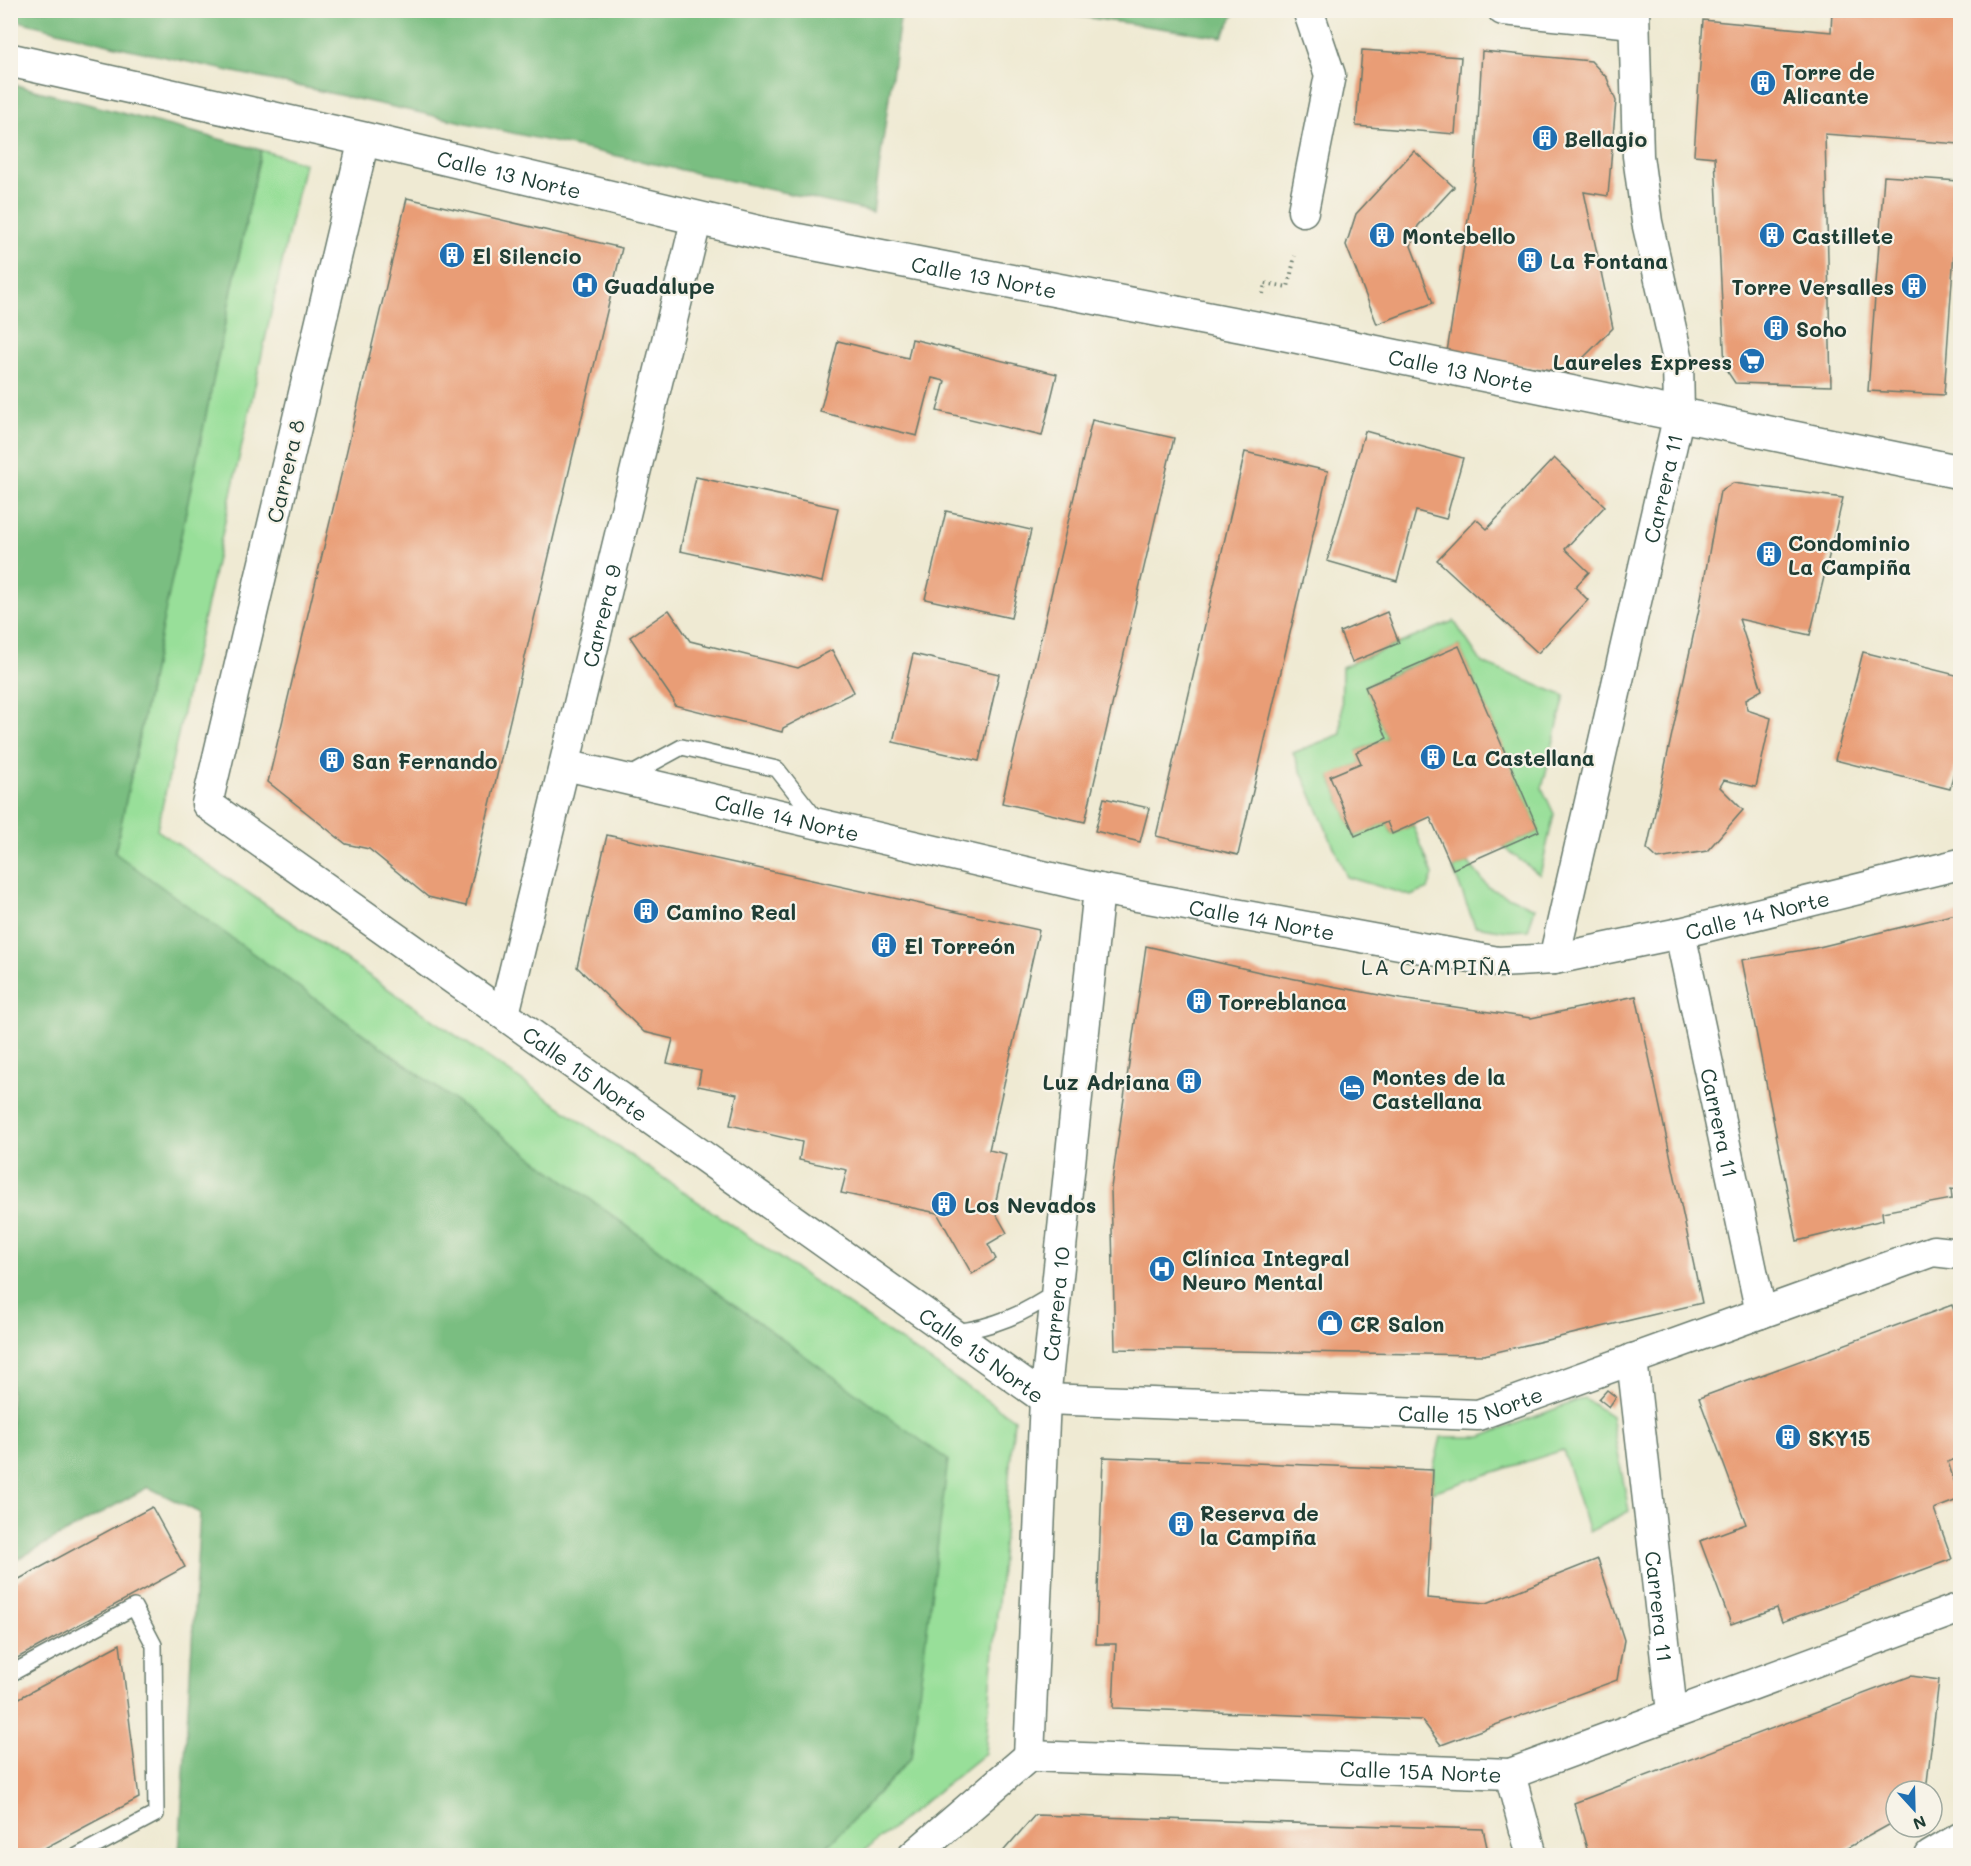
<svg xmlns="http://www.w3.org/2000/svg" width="1971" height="1866" viewBox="0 0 1971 1866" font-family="Mali,sans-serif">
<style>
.green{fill:#98df99;stroke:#5c8e66;stroke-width:1.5}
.forest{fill:#7abe81;stroke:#4c7e5a;stroke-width:1.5}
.building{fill:#e99d76}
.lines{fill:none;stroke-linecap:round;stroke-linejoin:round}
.lane-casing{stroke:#687a6c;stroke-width:18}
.street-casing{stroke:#687a6c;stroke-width:33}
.secondary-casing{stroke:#687a6c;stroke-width:36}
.path{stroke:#687a6c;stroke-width:4;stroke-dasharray:1.5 4.5;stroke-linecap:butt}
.lane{stroke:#fff;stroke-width:15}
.street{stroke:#fff;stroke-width:30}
.secondary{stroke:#fff;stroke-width:33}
.labels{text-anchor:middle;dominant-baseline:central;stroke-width:4.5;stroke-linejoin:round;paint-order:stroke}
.poi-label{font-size:21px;font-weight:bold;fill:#1f3d34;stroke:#f7f3e8;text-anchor:start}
.street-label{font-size:21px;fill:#1f3d34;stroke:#f7f3e8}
.neighbourhood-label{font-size:22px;letter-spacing:1.5px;fill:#1f3d34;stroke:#f7f3e8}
</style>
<rect width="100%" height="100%" fill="#f7f3e8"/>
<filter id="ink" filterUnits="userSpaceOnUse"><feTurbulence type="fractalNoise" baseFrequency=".0167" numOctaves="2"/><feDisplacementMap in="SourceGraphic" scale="12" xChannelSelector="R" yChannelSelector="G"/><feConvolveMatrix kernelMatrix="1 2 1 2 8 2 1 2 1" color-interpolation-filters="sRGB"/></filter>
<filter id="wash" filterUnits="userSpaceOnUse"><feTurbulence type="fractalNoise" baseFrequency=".008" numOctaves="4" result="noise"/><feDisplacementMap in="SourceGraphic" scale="24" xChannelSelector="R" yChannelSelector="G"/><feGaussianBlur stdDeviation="1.35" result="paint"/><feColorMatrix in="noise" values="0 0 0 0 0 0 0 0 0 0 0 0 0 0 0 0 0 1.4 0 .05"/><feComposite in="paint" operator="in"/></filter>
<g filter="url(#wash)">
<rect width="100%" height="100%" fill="#efead3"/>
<g class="green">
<polygon points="261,150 304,163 157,830 1014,1419 985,1753 859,1855 819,1855 911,1758 115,853"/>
<polygon points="1454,621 1482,663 1565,696 1542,788 1554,814 1540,875 1503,847 1539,831 1459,646 1365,686 1387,738 1357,751 1361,763 1330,777 1355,836 1387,822 1392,834 1413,825 1433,875 1428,889 1411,896 1347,877 1293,753 1341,734 1342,667"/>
<polygon points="1468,862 1489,888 1535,908 1528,930 1507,931 1475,926 1453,869"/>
<polygon points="1584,1398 1611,1416 1629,1511 1589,1532 1563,1450 1432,1492 1433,1470 1441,1437 1481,1437"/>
</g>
<g class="forest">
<polygon points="10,11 11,10 901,11 873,212 120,47 11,19"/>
<polygon points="1043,11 1236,11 1222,37"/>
<polygon points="12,84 261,150 115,853 948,1460 911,1758 819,1855 179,1855 200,1513 148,1487 11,1563"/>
</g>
<g id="blocks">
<g class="building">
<polygon points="1832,10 1960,10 1960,144 1825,134 1831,386 1735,383 1725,368 1715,157 1694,155 1703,20 1831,32"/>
<polygon points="1362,50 1461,57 1455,134 1356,126"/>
<polygon points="1482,51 1591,61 1607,78 1616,101 1608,196 1584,192 1613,328 1568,373 1447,352 1475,175"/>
<polygon points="1414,151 1454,187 1418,226 1411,246 1433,303 1377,324 1346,245 1356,214"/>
<polygon points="1884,176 1959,181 1944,395 1868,391"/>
<polygon points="407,198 622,248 466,906 428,897 369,849 346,844 268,782"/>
<polygon points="912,339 1057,374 1042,436 937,411 945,381 932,378 917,436 820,412 838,341 908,358"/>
<polygon points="1092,420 1174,438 1085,822 1002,803"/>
<polygon points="1365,431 1463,458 1446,519 1416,511 1397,581 1327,561"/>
<polygon points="1245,452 1328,471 1238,855 1156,836"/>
<polygon points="1554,458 1605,506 1565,549 1589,572 1575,587 1588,600 1538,653 1437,560 1476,519 1487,529"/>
<polygon points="696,477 838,508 822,582 680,551"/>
<polygon points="1733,483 1843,498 1810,635 1739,619 1762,690 1746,699 1747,710 1771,718 1756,787 1724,780 1720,787 1743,810 1707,851 1658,859 1647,849 1699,609 1720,491"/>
<polygon points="946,511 1031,530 1011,618 925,599"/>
<polygon points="669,610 690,641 798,668 832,650 854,692 783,728 782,732 674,705 674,701 630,637"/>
<polygon points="1387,612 1399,643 1352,662 1340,632"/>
<polygon points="1459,646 1539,831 1453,869 1430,817 1392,834 1387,822 1355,836 1330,776 1361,763 1356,752 1387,738 1365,687"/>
<polygon points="1863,652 1960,676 1960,755 1958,754 1950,789 1835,760"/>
<polygon points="913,654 999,674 979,761 893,742"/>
<polygon points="1104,798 1149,808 1140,842 1095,831"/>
<polygon points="607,835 1039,930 989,1150 1006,1154 994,1210 1007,1233 988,1244 996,1259 972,1274 937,1213 841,1193 847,1170 799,1160 802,1142 730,1125 737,1094 698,1086 701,1070 667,1063 673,1039 644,1032 577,967"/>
<polygon points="1960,913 1960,1190 1951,1189 1952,1199 1882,1212 1883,1220 1797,1241 1742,960 1815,948"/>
<polygon points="1146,946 1264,973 1400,999 1531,1018 1636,996 1702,1303 1484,1355 1115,1349 1111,1188"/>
<polygon points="1952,1305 1960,1327 1960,1457 1948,1462 1960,1499 1934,1509 1952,1559 1782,1622 1777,1608 1731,1624 1700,1541 1746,1524 1699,1398"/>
<polygon points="1607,1390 1616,1397 1609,1407 1599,1399"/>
<polygon points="1103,1457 1433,1470 1427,1598 1487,1603 1598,1559 1624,1640 1617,1680 1441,1745 1422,1720 1113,1708 1116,1644 1096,1644"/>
<polygon points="152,1507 185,1567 10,1662 10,1584"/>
<polygon points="120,1644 139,1798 30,1856 10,1856 10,1703"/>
<polygon points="1911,1676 1939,1680 1926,1791 1896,1791 1896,1821 1833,1856 1589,1856 1574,1803"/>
<polygon points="1035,1815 1483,1829 1489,1856 999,1856"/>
</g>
</g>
</g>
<g filter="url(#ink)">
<use href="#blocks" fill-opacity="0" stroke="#687a6c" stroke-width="1.5"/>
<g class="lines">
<g class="lane-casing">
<g id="lane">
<polyline points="627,777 682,747 777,769 817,820"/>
<path d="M955,1332C994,1327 1024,1314 1056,1292"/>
<polyline points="10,1674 134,1607 154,1645 156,1814 77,1856"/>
</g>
</g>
<g class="street-casing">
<g id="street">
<polyline points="1503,10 1633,23"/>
<path id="s1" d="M364,139L207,804L1045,1399L1478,1415L1933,1251L1960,1254"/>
<polyline points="1303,211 1330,75 1308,10"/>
<path id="s2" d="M565,765L1099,889L1498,962L1554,959L1680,933L1960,864"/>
<path id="s3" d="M1680,933L1761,1313"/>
<path id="s4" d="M1554,959L1679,414L1678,360L1647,222L1638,156L1634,10"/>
<path id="s5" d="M504,1014L697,217"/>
<path id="s6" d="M1632,1359L1672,1712"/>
<path id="s7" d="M1029,1756L1510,1774L1960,1608"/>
<path id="s8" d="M1029,1756L1045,1399L1099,889"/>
<polyline points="1510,1774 1532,1856"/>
<polyline points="913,1856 1029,1756"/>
<polyline points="1930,1856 1960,1838"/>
</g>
</g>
<g class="secondary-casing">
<g id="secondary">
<path id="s9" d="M10,60L364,139L769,235L1276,332L1960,472"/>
</g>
</g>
<polyline class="path" points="1263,294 1265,283 1288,287 1295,256"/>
<use href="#lane" class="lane"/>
<use href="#street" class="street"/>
<use href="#secondary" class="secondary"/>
</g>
</g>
<defs>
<g id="building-disc" transform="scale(1.35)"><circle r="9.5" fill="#1f6fb2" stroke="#f7f3e8"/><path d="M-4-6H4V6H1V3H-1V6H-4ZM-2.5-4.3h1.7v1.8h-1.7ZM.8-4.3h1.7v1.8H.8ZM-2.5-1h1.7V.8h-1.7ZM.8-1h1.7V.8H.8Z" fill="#fff"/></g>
<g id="hospital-disc" transform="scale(1.35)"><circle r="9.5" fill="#1f6fb2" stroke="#f7f3e8"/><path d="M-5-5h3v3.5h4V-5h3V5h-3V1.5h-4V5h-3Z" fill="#fff"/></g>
<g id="supermarket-disc" transform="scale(1.35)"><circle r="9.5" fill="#1f6fb2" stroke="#f7f3e8"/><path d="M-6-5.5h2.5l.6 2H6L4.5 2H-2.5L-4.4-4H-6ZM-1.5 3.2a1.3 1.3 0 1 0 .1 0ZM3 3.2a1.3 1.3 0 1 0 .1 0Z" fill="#fff"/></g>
<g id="hotel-disc" transform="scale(1.35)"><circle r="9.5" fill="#1f6fb2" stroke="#f7f3e8"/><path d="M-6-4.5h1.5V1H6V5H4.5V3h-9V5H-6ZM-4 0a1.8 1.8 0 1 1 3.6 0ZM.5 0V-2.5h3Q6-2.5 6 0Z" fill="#fff"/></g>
<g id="shop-disc" transform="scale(1.35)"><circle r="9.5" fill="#1f6fb2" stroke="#f7f3e8"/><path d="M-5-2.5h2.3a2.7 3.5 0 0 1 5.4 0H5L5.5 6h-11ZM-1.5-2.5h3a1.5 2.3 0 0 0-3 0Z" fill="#fff"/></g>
</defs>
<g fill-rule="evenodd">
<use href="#building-disc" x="1763" y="83"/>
<use href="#building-disc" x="1545" y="138"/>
<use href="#building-disc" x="1382" y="235"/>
<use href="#building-disc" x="1772" y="235"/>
<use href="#building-disc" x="452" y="255"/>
<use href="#building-disc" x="1530" y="260"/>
<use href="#hospital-disc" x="585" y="285"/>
<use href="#building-disc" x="1914" y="286"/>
<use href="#building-disc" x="1776" y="328"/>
<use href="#supermarket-disc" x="1752" y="361"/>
<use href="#building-disc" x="1769" y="554"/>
<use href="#building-disc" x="1433" y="757"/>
<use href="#building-disc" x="332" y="760"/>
<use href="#building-disc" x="646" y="911"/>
<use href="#building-disc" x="884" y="945"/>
<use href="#building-disc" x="1199" y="1001"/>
<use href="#building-disc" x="1189" y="1081"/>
<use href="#hotel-disc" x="1352" y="1088"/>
<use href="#building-disc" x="944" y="1204"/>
<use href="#hospital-disc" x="1162" y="1269"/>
<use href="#shop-disc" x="1330" y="1323"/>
<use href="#building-disc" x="1788" y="1437"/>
<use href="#building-disc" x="1181" y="1524"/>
</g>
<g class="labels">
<g class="poi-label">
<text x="1782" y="71">Torre de<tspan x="1782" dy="24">Alicante</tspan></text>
<text x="1564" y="138">Bellagio</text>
<text x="1402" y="235">Montebello</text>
<text x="1792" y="235">Castillete</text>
<text x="472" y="255">El Silencio</text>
<text x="1550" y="260">La Fontana</text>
<text x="604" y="285">Guadalupe</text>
<text x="1894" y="286" text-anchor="end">Torre Versalles</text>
<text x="1796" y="328">Soho</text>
<text x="1732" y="361" text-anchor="end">Laureles Express</text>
<text x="1788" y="542">Condominio<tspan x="1788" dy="24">La Campiña</tspan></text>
<text x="1452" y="757">La Castellana</text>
<text x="352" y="760">San Fernando</text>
<text x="666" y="911">Camino Real</text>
<text x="904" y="945">El Torreón</text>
<text x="1218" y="1001">Torreblanca</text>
<text x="1372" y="1076">Montes de la<tspan x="1372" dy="24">Castellana</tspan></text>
<text x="1170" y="1081" text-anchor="end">Luz Adriana</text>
<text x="964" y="1204">Los Nevados</text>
<text x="1182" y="1257">Clínica Integral<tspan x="1182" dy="24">Neuro Mental</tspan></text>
<text x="1350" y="1323">CR Salon</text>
<text x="1808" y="1437">SKY15</text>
<text x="1200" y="1512">Reserva de<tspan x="1200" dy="24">la Campiña</tspan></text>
</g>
<g class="street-label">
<text stroke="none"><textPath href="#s9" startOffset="512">Calle 13 Norte</textPath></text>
<text stroke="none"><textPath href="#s9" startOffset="998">Calle 13 Norte</textPath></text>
<text stroke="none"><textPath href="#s9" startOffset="1484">Calle 13 Norte</textPath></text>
<text transform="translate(285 471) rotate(-77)">Carrera 8</text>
<text stroke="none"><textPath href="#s4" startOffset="483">Carrera 11</textPath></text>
<text stroke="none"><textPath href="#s5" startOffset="410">Carrera 9</textPath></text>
<text stroke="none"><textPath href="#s2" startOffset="228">Calle 14 Norte</textPath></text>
<text stroke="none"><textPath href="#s2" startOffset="1218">Calle 14 Norte</textPath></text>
<text stroke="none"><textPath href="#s2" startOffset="714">Calle 14 Norte</textPath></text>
<text stroke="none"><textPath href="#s1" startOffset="1148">Calle 15 Norte</textPath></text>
<text stroke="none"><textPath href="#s3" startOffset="194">Carrera 11</textPath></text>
<text stroke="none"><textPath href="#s8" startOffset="453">Carrera 10</textPath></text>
<text stroke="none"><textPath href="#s1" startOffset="1634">Calle 15 Norte</textPath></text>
<text stroke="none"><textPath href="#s1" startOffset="2138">Calle 15 Norte</textPath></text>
<text stroke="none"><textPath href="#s6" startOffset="249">Carrera 11</textPath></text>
<text stroke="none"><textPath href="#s7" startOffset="392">Calle 15A Norte</textPath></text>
</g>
<g class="neighbourhood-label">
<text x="1437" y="966">LA CAMPIÑA</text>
</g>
</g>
<rect width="1971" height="1866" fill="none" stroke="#f7f3e8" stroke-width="36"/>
<g transform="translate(1914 1809) rotate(158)"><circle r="28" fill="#f7f3e8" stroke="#a1aaa0" stroke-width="1.5"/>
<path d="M0-4.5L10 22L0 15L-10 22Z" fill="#1f6fb2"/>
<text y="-9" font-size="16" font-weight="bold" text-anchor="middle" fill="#1f3d34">N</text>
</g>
</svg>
